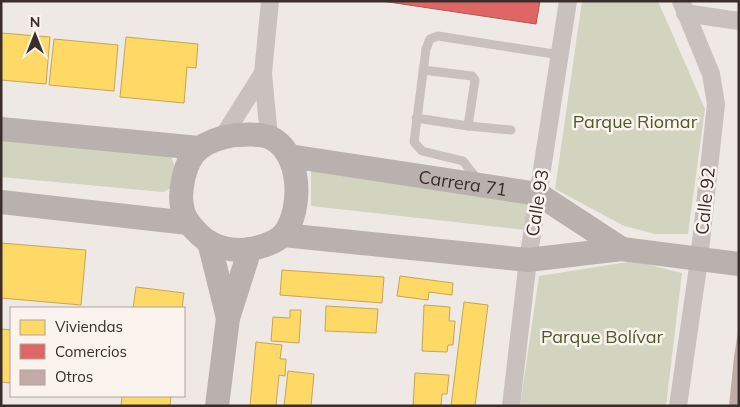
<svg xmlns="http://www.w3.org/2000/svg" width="740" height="407" viewBox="0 0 740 407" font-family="Mulish,sans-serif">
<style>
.green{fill:#d3d4bf}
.homes{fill:#ffd966;stroke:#c4a654}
.shops{fill:#e06666;stroke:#ae5554}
.building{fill:#c2aba7}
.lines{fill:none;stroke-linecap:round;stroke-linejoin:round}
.lane{stroke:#c9c1bd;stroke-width:9}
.street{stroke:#c9c1bd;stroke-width:18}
.secondary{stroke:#b9b1ae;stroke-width:24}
.labels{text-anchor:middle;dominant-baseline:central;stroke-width:5;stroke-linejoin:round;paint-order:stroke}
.park-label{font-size:18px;fill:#4e592e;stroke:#fbf3ed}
.street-label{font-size:18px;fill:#3a2e2b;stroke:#fbf3ed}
</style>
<rect width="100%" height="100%" fill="#efe9e5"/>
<g class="green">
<polygon points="582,1 658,1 705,109 688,234 655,234 624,226 555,189"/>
<polygon points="1,134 171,156 175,167 171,188 163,192 1,177"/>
<polygon points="311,164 530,199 526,230 311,206"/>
<polygon points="634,261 682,273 666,406 520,406 539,276"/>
</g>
<g class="homes">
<polygon points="1,33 50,37 46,84 1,80"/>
<polygon points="126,37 198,44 196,68 187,67 184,103 120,97"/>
<polygon points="54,39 118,45 114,91 49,85"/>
<polygon points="1,243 86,250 81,305 1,298"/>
<polygon points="282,270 384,277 382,303 280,295"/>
<polygon points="400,276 453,283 452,295 429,292 428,300 397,296"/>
<polygon points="136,287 184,293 182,308 133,308"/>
<polygon points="464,302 488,305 475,406 451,406"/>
<polygon points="424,305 450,307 449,321 455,321 453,345 448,345 447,352 422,351"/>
<polygon points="326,306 378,309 376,333 325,331"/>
<polygon points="290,310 301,310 299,343 271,341 273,317 290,318"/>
<polygon points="1,329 11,330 11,383 1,382"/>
<polygon points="256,342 282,345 280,359 286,359 285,376 279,375 276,405 280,406 250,406"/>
<polygon points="288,371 314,374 311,406 284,406"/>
<polygon points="415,373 449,375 447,394 442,394 441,406 413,406"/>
<polygon points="122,396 171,396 170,406 121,406"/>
</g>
<polygon class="shops" points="382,1 540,1 536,24"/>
<polygon class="building" points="738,331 739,406 729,406 734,357"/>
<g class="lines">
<g class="lane">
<polyline points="416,118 468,126 475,80 472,76 423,70"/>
<polyline points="468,126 511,130"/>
<polyline points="478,180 463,161 422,151 414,142 426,49 430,39 438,36 560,55"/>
</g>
<g class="street">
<polyline points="685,13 739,21"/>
<polyline points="269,137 263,73 270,1"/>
<polyline points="222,138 263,73"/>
<polyline points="511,406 528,260 568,1"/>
<polyline points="678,406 699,260 716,104 711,74 681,1"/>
</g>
<g class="secondary">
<polyline points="1,129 199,148"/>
<path d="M235,135C245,135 259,133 269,137C302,151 303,209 284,234C275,244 255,249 242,250C223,250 208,245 195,230C190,225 185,219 183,211C178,194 184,159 200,148C209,141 223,137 235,135Z"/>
<path id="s1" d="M289,156L538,194L622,249"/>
<polyline points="1,202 188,223"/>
<polyline points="283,235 528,260 622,249 739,264"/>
<polyline points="209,242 228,318"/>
<polyline points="217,406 228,318 250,249"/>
</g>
</g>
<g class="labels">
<g class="park-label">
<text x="635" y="121">Parque Riomar</text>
<text x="602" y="336">Parque Bolívar</text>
</g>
<g class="street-label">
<text stroke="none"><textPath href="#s1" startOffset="176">Carrera 71</textPath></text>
<text transform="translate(705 201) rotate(-84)">Calle 92</text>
<text transform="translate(537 203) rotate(-81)">Calle 93</text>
</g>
</g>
<rect width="740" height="407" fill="none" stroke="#3a2e2b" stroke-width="5"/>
<rect x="10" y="307" width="175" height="90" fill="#fbf3ed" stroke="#aea49f"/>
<rect x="20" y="320" width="25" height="15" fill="#ffd966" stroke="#aea49f"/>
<text x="55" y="332" font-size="15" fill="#3a2e2b">Viviendas</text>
<rect x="20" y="344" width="25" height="15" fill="#e06666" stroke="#aea49f"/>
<text x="55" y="357" font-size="15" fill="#3a2e2b">Comercios</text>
<rect x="20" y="370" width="25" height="15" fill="#c2aba7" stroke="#aea49f"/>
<text x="55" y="382" font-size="15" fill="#3a2e2b">Otros</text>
<g transform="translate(35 35)" stroke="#fbf3ed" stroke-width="4" paint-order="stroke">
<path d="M0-4L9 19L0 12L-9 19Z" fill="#3a2e2b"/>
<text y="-8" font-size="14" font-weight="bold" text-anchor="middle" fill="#3a2e2b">N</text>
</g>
</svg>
